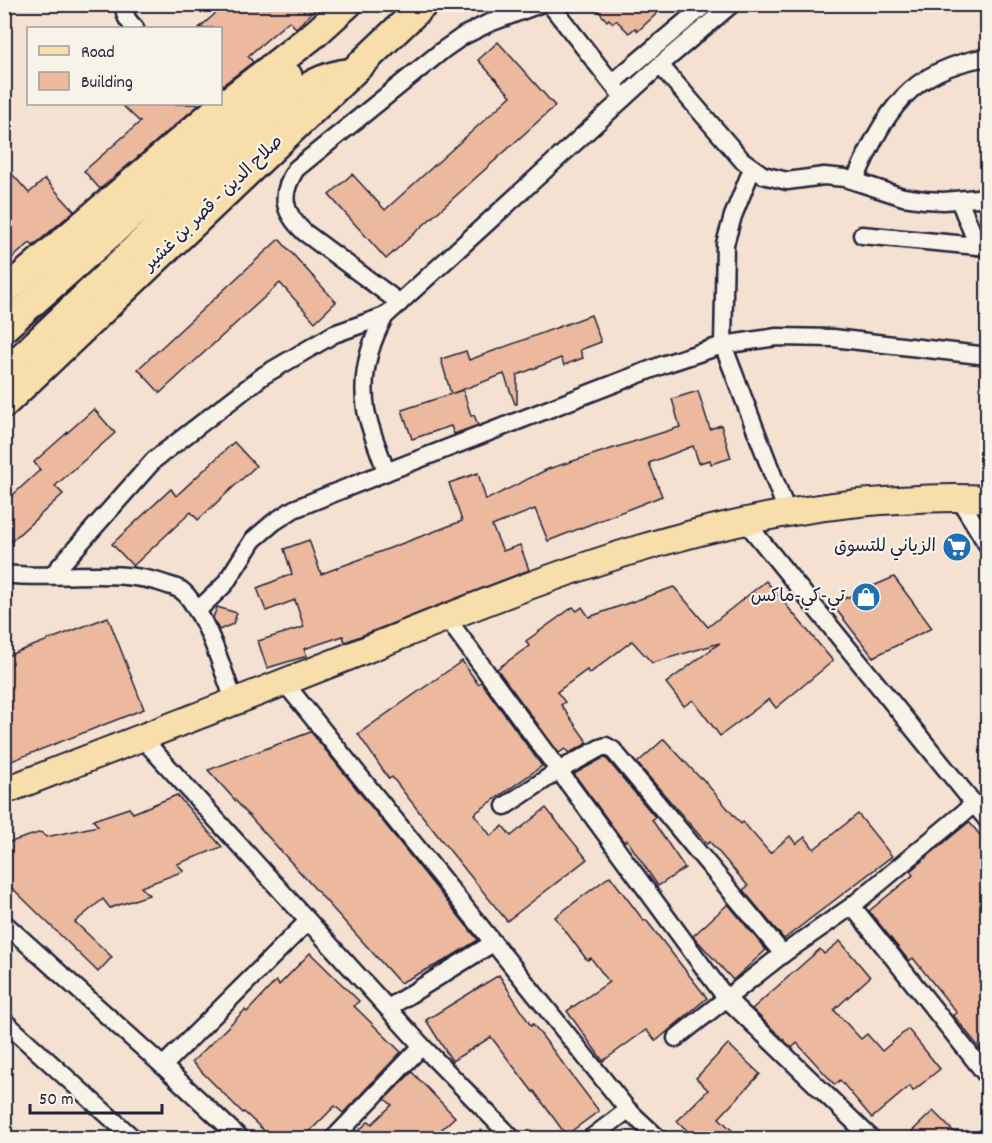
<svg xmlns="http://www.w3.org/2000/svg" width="992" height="1143" viewBox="0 0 992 1143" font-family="Dekko,'Playpen Sans Arabic',sans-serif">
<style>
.building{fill:#ecb89e;stroke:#22223b;stroke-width:1.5}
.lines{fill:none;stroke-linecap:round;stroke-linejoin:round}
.minor-casing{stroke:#22223b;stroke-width:21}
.primary-casing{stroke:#22223b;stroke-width:30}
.trunk-casing{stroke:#22223b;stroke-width:32}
.minor{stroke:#f7f3e8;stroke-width:16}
.primary{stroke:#f8deab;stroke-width:26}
.trunk{stroke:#f8deab;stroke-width:27}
.labels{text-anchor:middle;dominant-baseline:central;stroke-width:4.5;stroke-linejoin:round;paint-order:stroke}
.street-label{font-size:18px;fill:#22223b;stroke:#f7f3e8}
.poi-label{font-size:18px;fill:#22223b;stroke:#f7f3e8;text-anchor:end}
</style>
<rect width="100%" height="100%" fill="#f4e1d2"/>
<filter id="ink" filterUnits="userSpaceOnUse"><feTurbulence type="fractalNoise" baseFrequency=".0167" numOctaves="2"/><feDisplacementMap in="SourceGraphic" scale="12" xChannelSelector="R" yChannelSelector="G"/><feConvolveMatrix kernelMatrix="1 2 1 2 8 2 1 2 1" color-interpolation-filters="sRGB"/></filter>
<g filter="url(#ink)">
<g class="building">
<polygon points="209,4 321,4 296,28 289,21 248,56 253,62 220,87 220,28 199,28 216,13"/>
<polygon points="592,4 667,4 638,31 635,28 629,33 616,20 613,23 609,19 607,21"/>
<polygon points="498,42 555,106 386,259 329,195 352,174 385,210 511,96 478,60"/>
<polygon points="121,104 200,104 100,189 84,171 140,122"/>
<polygon points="4,165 29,193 45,179 74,211 33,246 30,243 4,265"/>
<polygon points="279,239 336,302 315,322 280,283 160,393 138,369"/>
<polygon points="591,315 601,342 580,350 583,358 564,365 561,358 517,375 517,404 515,404 504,374 451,394 441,359 466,351 469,360"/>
<polygon points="463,390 471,416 474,415 478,425 454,434 451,426 412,439 402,410"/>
<polygon points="698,391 710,429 721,425 731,458 711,464 710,460 699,463 693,446 649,463 662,496 548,541 535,509 492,526 503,551 520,545 529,570 345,642 343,636 304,649 307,656 267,668 258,641 304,627 295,600 266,611 257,588 292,574 284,549 309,540 321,574 462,521 449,483 478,473 486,500 548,469 680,427 672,399"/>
<polygon points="94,409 115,433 55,486 63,494 4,548 4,503 40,470 34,462"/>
<polygon points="234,442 256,466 198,520 191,512 133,566 112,544 171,489 176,496"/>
<polygon points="894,577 932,628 873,657 832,604"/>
<polygon points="766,581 833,661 776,708 769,699 720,736 693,700 684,706 666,683 720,643 652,663 632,641 589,674 587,670 557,692 565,702 561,705 588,743 569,753 565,749 559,753 497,669 529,646 526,641 573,607 577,611 582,607 589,617 674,587 708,627"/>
<polygon points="217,607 237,613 233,624 219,630 213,618"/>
<polygon points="108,617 144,709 4,764 4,657"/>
<polygon points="462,661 478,684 481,682 542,766 474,814 491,836 503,826 511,836 546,808 587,859 507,921 442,841 392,777 389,779 358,734"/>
<polygon points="311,732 478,940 444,961 400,983 208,770"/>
<polygon points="664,739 700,778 701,777 741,824 743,822 770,853 790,836 796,844 805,837 814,849 858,814 892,856 784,939 743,890 748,886 710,842 707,844 637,763"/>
<polygon points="605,757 655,817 652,820 685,868 658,886 627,840 624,842 574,774"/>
<polygon points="177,795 222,847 177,864 184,871 141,887 149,895 110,908 103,899 75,922 112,957 98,972 4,880 4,844 41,832 46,837 98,826 93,820 129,808 133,813"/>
<polygon points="969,822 987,843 987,967 980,972 984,977 979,981 987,991 987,1057 953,1015 957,1013 913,958 909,961 869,911 913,875 910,871"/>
<polygon points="610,876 644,921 646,920 707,998 656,1041 646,1030 603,1061 567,1011 609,982 591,958 587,960 555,917"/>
<polygon points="728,904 766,950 733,980 693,936"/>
<polygon points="840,941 870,977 834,1010 861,1039 867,1034 882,1051 908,1029 940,1069 913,1091 910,1086 872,1118 840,1080 835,1085 797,1043 792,1048 752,1009 820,949 824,954"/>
<polygon points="310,953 359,1001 354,1006 401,1052 343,1113 335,1106 303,1138 272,1138 244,1112 243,1113 192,1062 245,1010 247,1012 276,981 279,985"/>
<polygon points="499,975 531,1026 533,1024 599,1111 566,1135 534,1091 533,1092 491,1037 452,1061 426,1020"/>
<polygon points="728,1044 760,1074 719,1118 740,1138 695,1138 677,1121 708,1090 696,1078"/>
<polygon points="412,1072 455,1117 432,1138 351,1138 369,1121 372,1124 392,1105 385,1099"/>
<polygon points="933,1111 960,1138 905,1138"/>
</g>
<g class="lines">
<g class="minor-casing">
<g id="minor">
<path d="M125,4C123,15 128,21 135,28"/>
<polyline points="550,4 618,91"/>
<polyline points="660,65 742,160 763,175 787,181 824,176 845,178 903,197 925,200 944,201 988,197"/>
<polyline points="612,83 706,4"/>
<polyline points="752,169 733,216 725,244 723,345 787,512"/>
<path d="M855,180C885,112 908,70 988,57"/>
<polyline points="959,200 978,246"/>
<polyline points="862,235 988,247"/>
<path d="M400,303L304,232C282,211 280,194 296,169L443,50L463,36L487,24L540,4"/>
<polyline points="386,472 665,364 723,345 777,337 833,338 988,356"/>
<polyline points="958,497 988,546"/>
<polyline points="745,521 988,821"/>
<path d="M4,574C57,581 117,566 168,585C172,586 177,588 181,590C185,593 190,599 193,604C212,632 222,669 234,700"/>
<polyline points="52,575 154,460 264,375 334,334 385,316"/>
<path d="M197,611L225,584L253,540L274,522L294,509L386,472C380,452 370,431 366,410C361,377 369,344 385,316L660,65L732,4"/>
<polyline points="446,617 726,998 871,1138"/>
<polyline points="284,682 628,1110 658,1138"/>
<polyline points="142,738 422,1046 512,1138"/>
<polyline points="505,806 558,771 600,748 606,746 613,750 783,954"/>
<polyline points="852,906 988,1077"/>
<polyline points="4,923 163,1066 240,1138"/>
<polyline points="388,1008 493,943"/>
<polyline points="4,1021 133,1138"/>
<polyline points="676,1038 783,954 852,906 974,804"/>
<polyline points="163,1066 308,921"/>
<polyline points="334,1138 422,1046"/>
<polyline points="591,1138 628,1110"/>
</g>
</g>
<g class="primary-casing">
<path id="primary" d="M4,791C121,746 237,701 353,655C529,584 707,510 899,500C929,498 958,497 988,499"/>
</g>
<g class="trunk-casing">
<g id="trunk">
<polyline points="4,292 213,113 316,33 348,4"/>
<polyline points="4,328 288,76"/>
<path d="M4,374L296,95C312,83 328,75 348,73"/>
<polyline points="4,404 424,4"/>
</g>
</g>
<use href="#minor" class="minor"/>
<use href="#primary" class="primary"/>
<use href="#trunk" class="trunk"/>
</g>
</g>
<defs>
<g id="supermarket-disc" transform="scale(1.5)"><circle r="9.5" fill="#1f6fb2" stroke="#f7f3e8"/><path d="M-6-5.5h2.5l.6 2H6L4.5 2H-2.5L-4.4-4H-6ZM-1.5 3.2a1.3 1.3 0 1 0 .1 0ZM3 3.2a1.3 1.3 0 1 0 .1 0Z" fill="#fff"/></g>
<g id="shop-disc" transform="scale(1.5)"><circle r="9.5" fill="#1f6fb2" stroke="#f7f3e8"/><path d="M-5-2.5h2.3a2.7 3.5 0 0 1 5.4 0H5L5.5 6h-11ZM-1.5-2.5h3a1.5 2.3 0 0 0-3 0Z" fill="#fff"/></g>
</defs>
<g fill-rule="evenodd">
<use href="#supermarket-disc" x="957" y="547"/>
<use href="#shop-disc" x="866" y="597"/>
</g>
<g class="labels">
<g class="street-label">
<text transform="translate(214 204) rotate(-44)">صلاح الدين - قصر بن غشير</text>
</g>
<g class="poi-label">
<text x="936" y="547">الزياني للتسوق</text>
<text x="845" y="597">تي-كي-ماكس</text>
</g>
</g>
<rect width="992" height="1143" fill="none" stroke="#f7f3e8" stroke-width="24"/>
<rect x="12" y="12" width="968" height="1119" fill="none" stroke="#22223b" stroke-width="2" filter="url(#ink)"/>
<rect x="27" y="27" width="195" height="78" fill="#f7f3e8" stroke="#a29fa3" stroke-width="1.5"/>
<rect x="39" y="46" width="30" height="9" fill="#f8deab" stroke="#a29fa3" stroke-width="1.5"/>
<text x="81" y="57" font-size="18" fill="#22223b">Road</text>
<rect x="39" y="72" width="30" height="18" fill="#ecb89e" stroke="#a29fa3" stroke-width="1.5"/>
<text x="81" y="87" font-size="18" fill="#22223b">Building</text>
<path d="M30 1104v9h132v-9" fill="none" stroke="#22223b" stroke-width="3"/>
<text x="39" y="1104" font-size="18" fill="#22223b" stroke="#f7f3e8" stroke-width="4.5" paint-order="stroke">50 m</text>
</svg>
